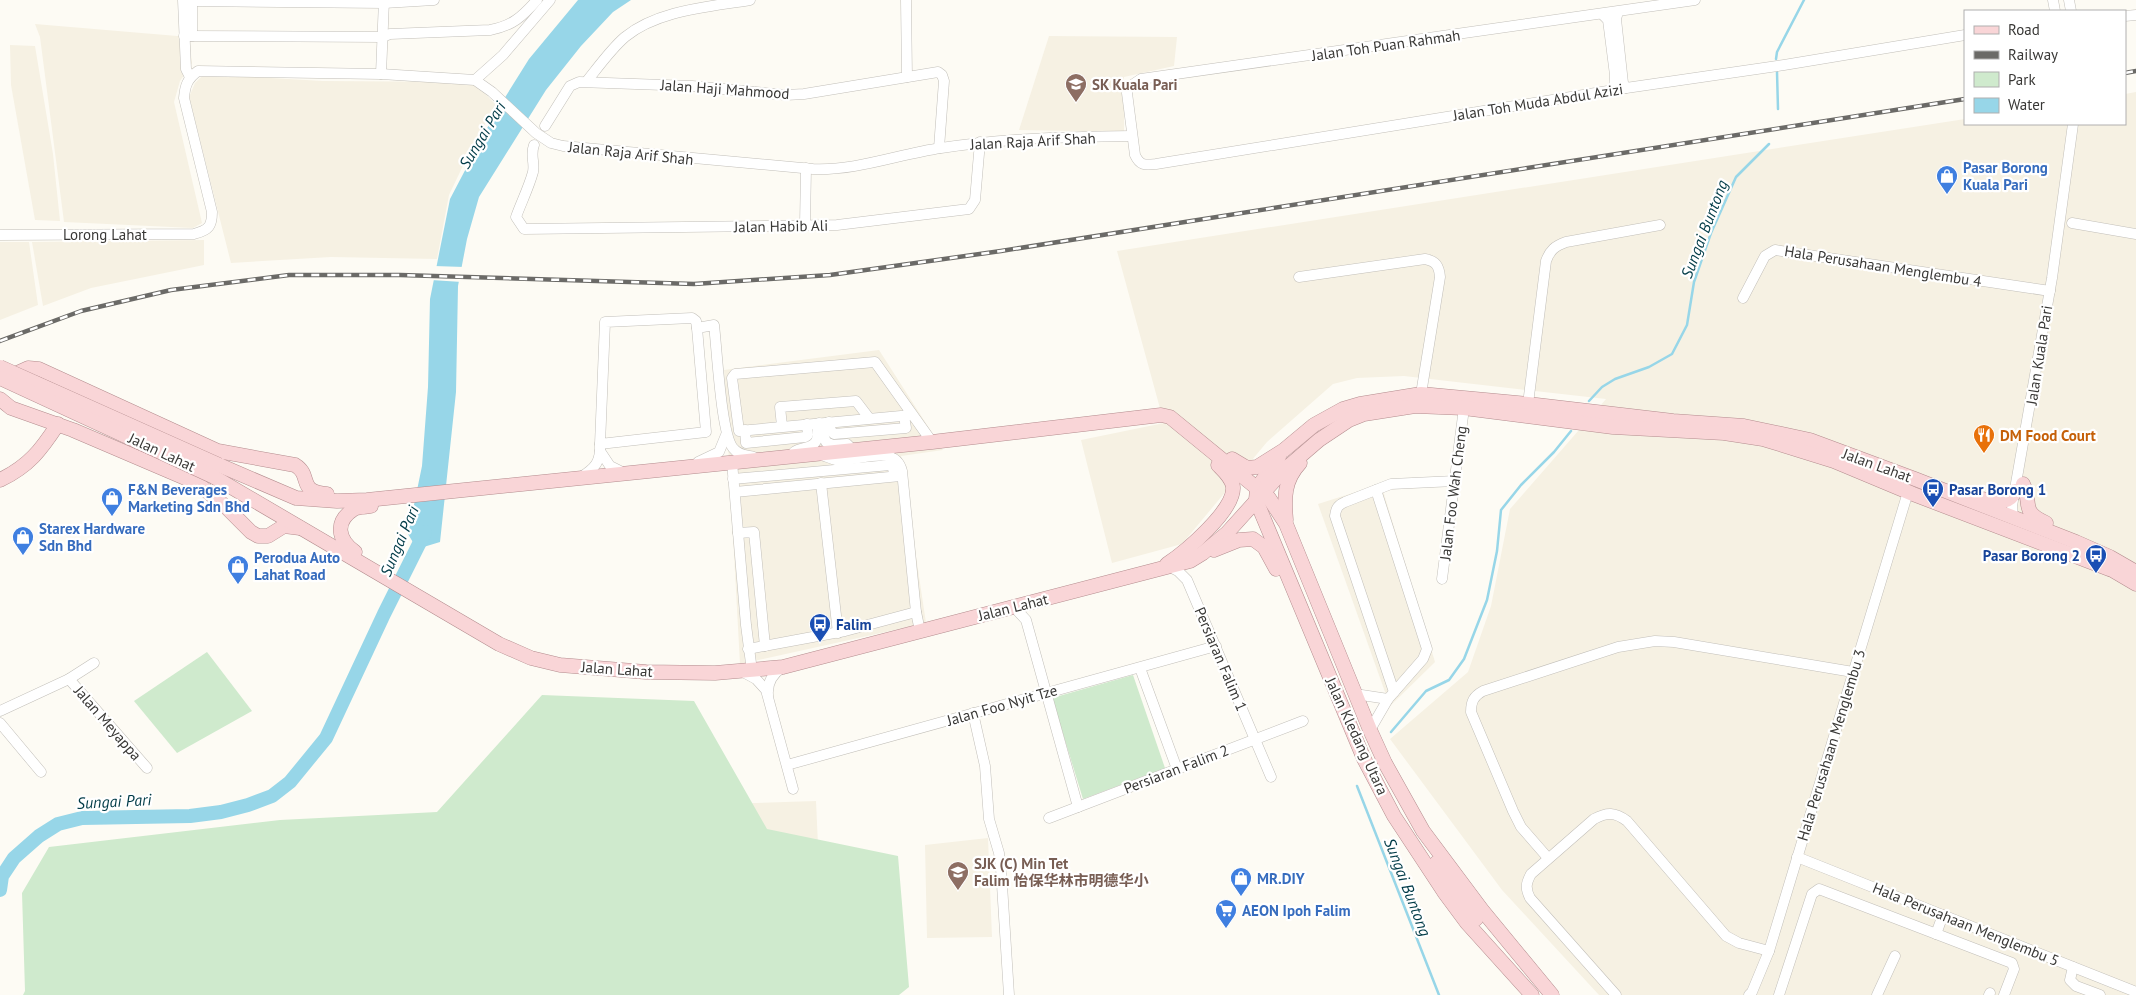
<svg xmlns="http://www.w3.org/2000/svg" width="2136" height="995" viewBox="0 0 2136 995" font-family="'PT Sans','Noto Sans SC',sans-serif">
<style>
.built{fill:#f6f1e3}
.green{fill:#cfeacd}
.water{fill:#97d6e8}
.pier{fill:#fdfbf4}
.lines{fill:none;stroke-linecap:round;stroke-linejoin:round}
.stream{stroke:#97d6e8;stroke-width:2.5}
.river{stroke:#97d6e8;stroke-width:14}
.minor-casing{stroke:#c2bfb9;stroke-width:11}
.major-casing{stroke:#b38c8e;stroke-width:15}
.minor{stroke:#fff;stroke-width:10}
.major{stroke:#f9d5d7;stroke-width:14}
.rail-casing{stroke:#6b6a67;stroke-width:4.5}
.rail{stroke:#fff;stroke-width:2.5;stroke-dasharray:8;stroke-linecap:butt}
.major-bridge-casing{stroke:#b38c8e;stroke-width:15;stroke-linecap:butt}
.major-bridge{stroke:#f9d5d7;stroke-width:14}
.labels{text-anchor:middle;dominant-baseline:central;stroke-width:4.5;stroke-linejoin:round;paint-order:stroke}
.street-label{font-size:15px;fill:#393836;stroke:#fff}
.education-label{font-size:15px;font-weight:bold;fill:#785e54;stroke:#fff;text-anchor:start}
.shop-label{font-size:15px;font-weight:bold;fill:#366cbe;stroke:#fff;text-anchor:start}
.food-label{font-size:15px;font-weight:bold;fill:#c56008;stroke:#fff;text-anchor:start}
.transit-label{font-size:15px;font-weight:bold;fill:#164399;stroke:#fff;text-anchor:start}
.water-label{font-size:16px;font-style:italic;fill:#003b47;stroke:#fff}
</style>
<rect width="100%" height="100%" fill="#fdfbf4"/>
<g class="built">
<polygon points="35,24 189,37 192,63 180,81 174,102 202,223 193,228 64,222 40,37"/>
<polygon points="1049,36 1177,37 1174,66 1124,77 1124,132 1019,130"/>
<polygon points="10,45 35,46 53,154 60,221 35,220 11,85"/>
<polygon points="204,74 323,81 474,82 496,105 471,149 449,195 437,259 331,257 231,263 189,97 195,83"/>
<polygon points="2136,92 2136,995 1599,995 1502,890 1390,739 1468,672 1491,606 1510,509 1606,399 1404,376 1357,378 1333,384 1267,442 1182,544 1112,563 1081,440 1164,423 1117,251 1965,119 1965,124 2125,124 2125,94"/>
<polygon points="204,240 204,265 91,288 43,306 32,242"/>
<polygon points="0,242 29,242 38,305 0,320"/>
<polygon points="879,350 943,450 901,456 926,623 740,664 724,370"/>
<polygon points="1381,484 1435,662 1390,706 1318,504"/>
<polygon points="816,801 818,845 689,805"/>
<polygon points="988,838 992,937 927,938 925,845"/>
</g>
<g class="green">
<polygon points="207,652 252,711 177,753 134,701"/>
<polygon points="1133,675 1165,768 1083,799 1052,698"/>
<polygon points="542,695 694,701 767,829 898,856 909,987 899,995 23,995 25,991 22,893 49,847 280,820 437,812"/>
</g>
<polygon class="water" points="578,0 631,0 613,12 581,46 546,90 479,197 467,239 458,286 456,392 440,542 417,549 408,534 422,466 428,387 430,299 450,199 494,115 529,59"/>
<polygon class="pier" points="434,266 464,267 462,282 431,280"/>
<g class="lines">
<g class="stream">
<polyline points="1776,59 1777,52 1804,0"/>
<polyline points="1777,72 1778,109"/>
<polyline points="1589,401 1602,387 1615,379 1649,367 1672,354 1687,325 1694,282 1711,233 1736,177 1769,144"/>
<polyline points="1391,732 1426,691 1449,680 1464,659 1487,600 1497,551 1501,510 1521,485 1554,452 1571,431"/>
<polyline points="1357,786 1439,995"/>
</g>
<polyline class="river" points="0,890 2,876 14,858 39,836 58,824 82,818 190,816 221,812 248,805 272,796 290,782 326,738 384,614 425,532"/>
<g class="minor-casing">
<g id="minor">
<polyline points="183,0 186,69 190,77"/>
<polyline points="192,0 192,36"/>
<polyline points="906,0 907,77"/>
<path d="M1695,0L1141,79L1129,87L1127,93L1135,155C1140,166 1145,165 1156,164L1626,88L1784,65L1965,35"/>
<polyline points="2053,0 2055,11"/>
<polyline points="2069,0 2071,11"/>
<polyline points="192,1 384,3 434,0"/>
<polyline points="1618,12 1616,19 1623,83 1626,88"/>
<polyline points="1603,15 1608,20 1615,75 1614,90"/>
<polyline points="2125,16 2136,15"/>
<path d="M184,36L382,37L390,34L490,30C512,26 522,17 537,0"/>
<polyline points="381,74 384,0"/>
<polyline points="475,80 503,55 550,0"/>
<path d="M587,81C599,66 611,49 625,37C658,10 709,7 750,0"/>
<polyline points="545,126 570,86 579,82 692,86 786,95 804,94 938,72 942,75 944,81 939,148"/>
<path d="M534,145C530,155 535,162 533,172C529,187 521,203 516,217L524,229L837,225L969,209L975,200L980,142"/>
<polyline points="2072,223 2136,234"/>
<polyline points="805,225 806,168"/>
<path d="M0,235L194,234C209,230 212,226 212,212L184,98C185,86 187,79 198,71L381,74L475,80L492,92L536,133L551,143L563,146L813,169C856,171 899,154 941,148C1004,138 1068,137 1132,136"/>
<path d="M1299,277L1425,259C1436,261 1439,266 1440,277L1421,394"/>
<polyline points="1743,298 1765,256 1775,250 2050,291"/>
<polygon points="692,318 696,321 697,328 706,432 600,444 605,322"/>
<path d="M697,328L714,325C717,349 721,434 733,448C738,455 746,455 754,457"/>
<path d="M1528,404L1546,261C1550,250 1555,246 1566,242L1660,225"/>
<polyline points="912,415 739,431 732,378 735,374 875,362 932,442"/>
<polyline points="829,422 831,431 834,434 906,428 904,416"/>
<polyline points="782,426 780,407 856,401 869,418"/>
<polyline points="745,430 746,443 805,437 808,435 807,424"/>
<polyline points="600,451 610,466 624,473"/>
<path d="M794,452C803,446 815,450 818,436C818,431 817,428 819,423L826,442L833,445L847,444L850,447"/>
<path d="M821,455C826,456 831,459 836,460C857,463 895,442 902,471L916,612L920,631"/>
<polyline points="698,462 719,452 726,435"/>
<polyline points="732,462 746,625 752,671"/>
<path d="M581,477C595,468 601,462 600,444"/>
<polyline points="733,479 890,465 893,467 894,476"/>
<polyline points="821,483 838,633"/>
<polyline points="735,492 900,476"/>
<polyline points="2013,517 2012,506 2052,278 2073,124"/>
<polyline points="738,533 754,532 765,646"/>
<polyline points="1170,567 1178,571 1187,580 1271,777"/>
<polyline points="1442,579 1464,408"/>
<polyline points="1014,607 1026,620 1078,807"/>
<polyline points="748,649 845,631 916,612"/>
<polyline points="1140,668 1177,769"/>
<polyline points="743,672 756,679 766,690 793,789"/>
<polyline points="69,679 147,768"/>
<path d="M1394,692L1335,516C1336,508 1338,505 1345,502L1391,484L1455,481"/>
<polyline points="1355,694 1388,699"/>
<path d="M768,695C767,683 772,674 783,667"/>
<polyline points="0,711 69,679 94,663"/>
<polyline points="973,713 985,766 989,819 999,853 1001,869 1009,995"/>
<polyline points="0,723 41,772"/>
<polyline points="1370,730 1388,699 1423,659 1427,649 1376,490"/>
<polyline points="787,765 1216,646"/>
<polyline points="1049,818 1303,721"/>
<polyline points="1797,857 2136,992"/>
<path d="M1548,858L1521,827L1513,811L1471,712C1471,701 1474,696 1483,691L1618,647L1655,641L1674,642L1853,672"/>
<polyline points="1936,934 1943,915"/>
<polyline points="2073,967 2070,980 2076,986 2100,995"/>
<path d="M1616,995L1530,898C1525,888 1526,883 1531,874L1594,819C1607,812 1615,812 1627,821L1726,936L1739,943L1769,951"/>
<polyline points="1749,995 1752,992 1769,951 1908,492"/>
<polyline points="1779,995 1812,894 1819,889 2012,963 2014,969 2004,995"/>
<polyline points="1877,995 1895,956"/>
<polyline points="1989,995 1990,993"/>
</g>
</g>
<g class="major-casing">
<g id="major">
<path d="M6,378L28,368L39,369L218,451L295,465C313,476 296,491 327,494"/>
<polyline points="0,399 11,408 73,430 197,483 225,506 251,532 258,536 268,536 284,526 300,528"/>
<polyline points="1279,457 1257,488 1256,500 1364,759 1394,816 1444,892 1467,923 1532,995"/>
<polyline points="1232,459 1247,468 1257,467 1284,450 1314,425 1343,409 1360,404 1421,394 1528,404 1673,421 1744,426 1810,440 1915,479 2076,542 2110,557 2136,572"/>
<polyline points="219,465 296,498 337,501 367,500 932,442 1161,415 1170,417 1269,498 1286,524 1370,730 1385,763 1423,831 1482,910 1552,995"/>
<polyline points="214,477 499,644 531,658 560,665 646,672 715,673 783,667 1190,561 1203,553 1227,533 1283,471 1319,440 1349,420 1364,414 1415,406 1464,408 1613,427 1724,433 1763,439 1834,461 1913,494 2109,569"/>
<path d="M0,480C29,466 41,450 58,424"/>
<path d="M2023,484C2033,503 2019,511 2046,523"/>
<path d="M1981,499C1994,501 2009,506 2015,491"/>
<path d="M1286,520C1284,498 1284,480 1300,463"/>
<polyline points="1214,550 1239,540 1253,539 1264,547 1276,569"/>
<path d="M355,552C338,540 334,522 354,509C358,507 366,507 371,506"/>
<path d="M1167,564C1185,552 1235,510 1233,487C1232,478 1224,471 1218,465"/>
<polyline points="2102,564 2136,584"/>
<polyline points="1436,863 1476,919"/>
</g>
</g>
<use href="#minor" class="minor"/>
<use href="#major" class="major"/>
<g class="rail-casing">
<g id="rail">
<polyline points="2125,73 2136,71"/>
<polyline points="0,341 81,311 171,290 289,275 400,275 694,284 830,275 1001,251 1965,99"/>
</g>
</g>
<use href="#rail" class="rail"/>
<g class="major-bridge-casing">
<g id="major-bridge">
<polyline points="0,367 219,465"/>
<polyline points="0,378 214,477"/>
</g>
</g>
<use href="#major-bridge" class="major-bridge"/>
</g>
<defs>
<g id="school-pin" transform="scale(1.125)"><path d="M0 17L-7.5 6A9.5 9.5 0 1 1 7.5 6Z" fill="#8d6e63" stroke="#fff"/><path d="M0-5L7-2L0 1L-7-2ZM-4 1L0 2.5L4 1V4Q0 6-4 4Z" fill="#fff"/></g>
<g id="shop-pin" transform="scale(1.125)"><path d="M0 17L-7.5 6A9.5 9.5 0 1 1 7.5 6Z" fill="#3f7fe0" stroke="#fff"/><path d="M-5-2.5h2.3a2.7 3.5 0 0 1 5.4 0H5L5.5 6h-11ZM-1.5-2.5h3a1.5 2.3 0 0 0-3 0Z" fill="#fff"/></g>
<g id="restaurant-pin" transform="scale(1.125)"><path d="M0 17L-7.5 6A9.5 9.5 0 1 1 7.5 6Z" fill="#e8710a" stroke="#fff"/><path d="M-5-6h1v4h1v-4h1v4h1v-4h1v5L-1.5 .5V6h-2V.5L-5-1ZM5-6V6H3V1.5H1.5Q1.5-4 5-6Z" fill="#fff"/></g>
<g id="bus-pin" transform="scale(1.125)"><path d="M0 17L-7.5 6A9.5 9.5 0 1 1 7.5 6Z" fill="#1a4fb4" stroke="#fff"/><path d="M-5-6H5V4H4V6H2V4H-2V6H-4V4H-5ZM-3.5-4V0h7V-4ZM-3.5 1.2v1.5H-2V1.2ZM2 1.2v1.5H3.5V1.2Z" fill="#fff"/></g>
<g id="supermarket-pin" transform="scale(1.125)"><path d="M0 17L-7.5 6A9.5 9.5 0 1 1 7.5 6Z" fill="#3f7fe0" stroke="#fff"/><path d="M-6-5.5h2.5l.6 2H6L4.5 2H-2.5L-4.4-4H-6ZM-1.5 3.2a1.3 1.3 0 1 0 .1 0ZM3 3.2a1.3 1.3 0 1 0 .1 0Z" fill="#fff"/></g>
</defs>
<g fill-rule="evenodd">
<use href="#school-pin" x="1076" y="84"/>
<use href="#shop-pin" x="1947" y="176"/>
<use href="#restaurant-pin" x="1984" y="435"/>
<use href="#bus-pin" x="1933" y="489"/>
<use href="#shop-pin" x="112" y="498"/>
<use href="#shop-pin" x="23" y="537"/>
<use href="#bus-pin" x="2096" y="555"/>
<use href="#shop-pin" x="238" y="566"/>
<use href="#bus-pin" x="820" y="624"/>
<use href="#school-pin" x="958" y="872"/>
<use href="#shop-pin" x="1241" y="878"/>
<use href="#supermarket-pin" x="1226" y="910"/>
</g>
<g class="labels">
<g class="street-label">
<text transform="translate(1386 45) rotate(-8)">Jalan Toh Puan Rahmah</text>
<text transform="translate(725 89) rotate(4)">Jalan Haji Mahmood</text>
<text transform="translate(1538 102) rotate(-9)">Jalan Toh Muda Abdul Azizi</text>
<text transform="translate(1033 141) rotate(-3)">Jalan Raja Arif Shah</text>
<text transform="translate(631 153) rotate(6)">Jalan Raja Arif Shah</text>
<text transform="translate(781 226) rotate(-1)">Jalan Habib Ali</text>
<text x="105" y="234">Lorong Lahat</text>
<text transform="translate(1883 266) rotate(9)">Hala Perusahaan Menglembu 4</text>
<text transform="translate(2039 355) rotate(-81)">Jalan Kuala Pari</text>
<text transform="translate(162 452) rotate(25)">Jalan Lahat</text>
<text transform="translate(1877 465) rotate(20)">Jalan Lahat</text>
<text transform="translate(1453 493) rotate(-83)">Jalan Foo Wah Cheng</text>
<text transform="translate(1013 607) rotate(-14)">Jalan Lahat</text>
<text transform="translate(1221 659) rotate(67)">Persiaran Falim 1</text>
<text transform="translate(617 669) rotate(4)">Jalan Lahat</text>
<text transform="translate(1002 705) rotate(-16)">Jalan Foo Nyit Tze</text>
<text transform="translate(108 723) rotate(49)">Jalan Meyappa</text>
<text transform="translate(1357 736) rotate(65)">Jalan Kledang Utara</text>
<text transform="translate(1831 745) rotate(-73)">Hala Perusahaan Menglembu 3</text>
<text transform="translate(1176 769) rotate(-21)">Persiaran Falim 2</text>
<text transform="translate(1966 924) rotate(22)">Hala Perusahaan Menglembu 5</text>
</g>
<g class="education-label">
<text x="1092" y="84">SK Kuala Pari</text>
<text x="974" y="863">SJK (C) Min Tet<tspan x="974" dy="17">Falim 怡保华林市明德华小</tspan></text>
</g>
<g class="shop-label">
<text x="1963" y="167">Pasar Borong<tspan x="1963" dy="17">Kuala Pari</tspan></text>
<text x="128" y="489">F&amp;N Beverages<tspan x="128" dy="17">Marketing Sdn Bhd</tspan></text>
<text x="39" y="528">Starex Hardware<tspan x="39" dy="17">Sdn Bhd</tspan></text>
<text x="254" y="557">Perodua Auto<tspan x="254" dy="17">Lahat Road</tspan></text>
<text x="1257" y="878">MR.DIY</text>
<text x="1242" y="910">AEON Ipoh Falim</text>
</g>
<g class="food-label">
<text x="2000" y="435">DM Food Court</text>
</g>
<g class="transit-label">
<text x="1949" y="489">Pasar Borong 1</text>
<text x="2080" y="555" text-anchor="end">Pasar Borong 2</text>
<text x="836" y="624">Falim</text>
</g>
<g class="water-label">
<text transform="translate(482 135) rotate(-59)">Sungai Pari</text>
<text transform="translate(1704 229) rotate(-69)">Sungai Buntong</text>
<text transform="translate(399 541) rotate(-67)">Sungai Pari</text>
<text transform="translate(114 801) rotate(-3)">Sungai Pari</text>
<text transform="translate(1408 887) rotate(69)">Sungai Buntong</text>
</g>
</g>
<rect x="1964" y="10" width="162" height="115" fill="#ffffff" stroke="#b0afaf"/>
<rect x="1974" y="26" width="25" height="8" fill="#f9d5d7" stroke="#b0afaf"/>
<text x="2008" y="35" font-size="15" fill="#393836">Road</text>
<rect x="1974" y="51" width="25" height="8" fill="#6b6a67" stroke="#b0afaf"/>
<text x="2008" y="60" font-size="15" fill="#393836">Railway</text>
<rect x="1974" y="72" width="25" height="15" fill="#cfeacd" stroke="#b0afaf"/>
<text x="2008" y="85" font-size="15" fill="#393836">Park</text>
<rect x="1974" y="98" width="25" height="15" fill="#97d6e8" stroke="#b0afaf"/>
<text x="2008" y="110" font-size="15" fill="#393836">Water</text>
</svg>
